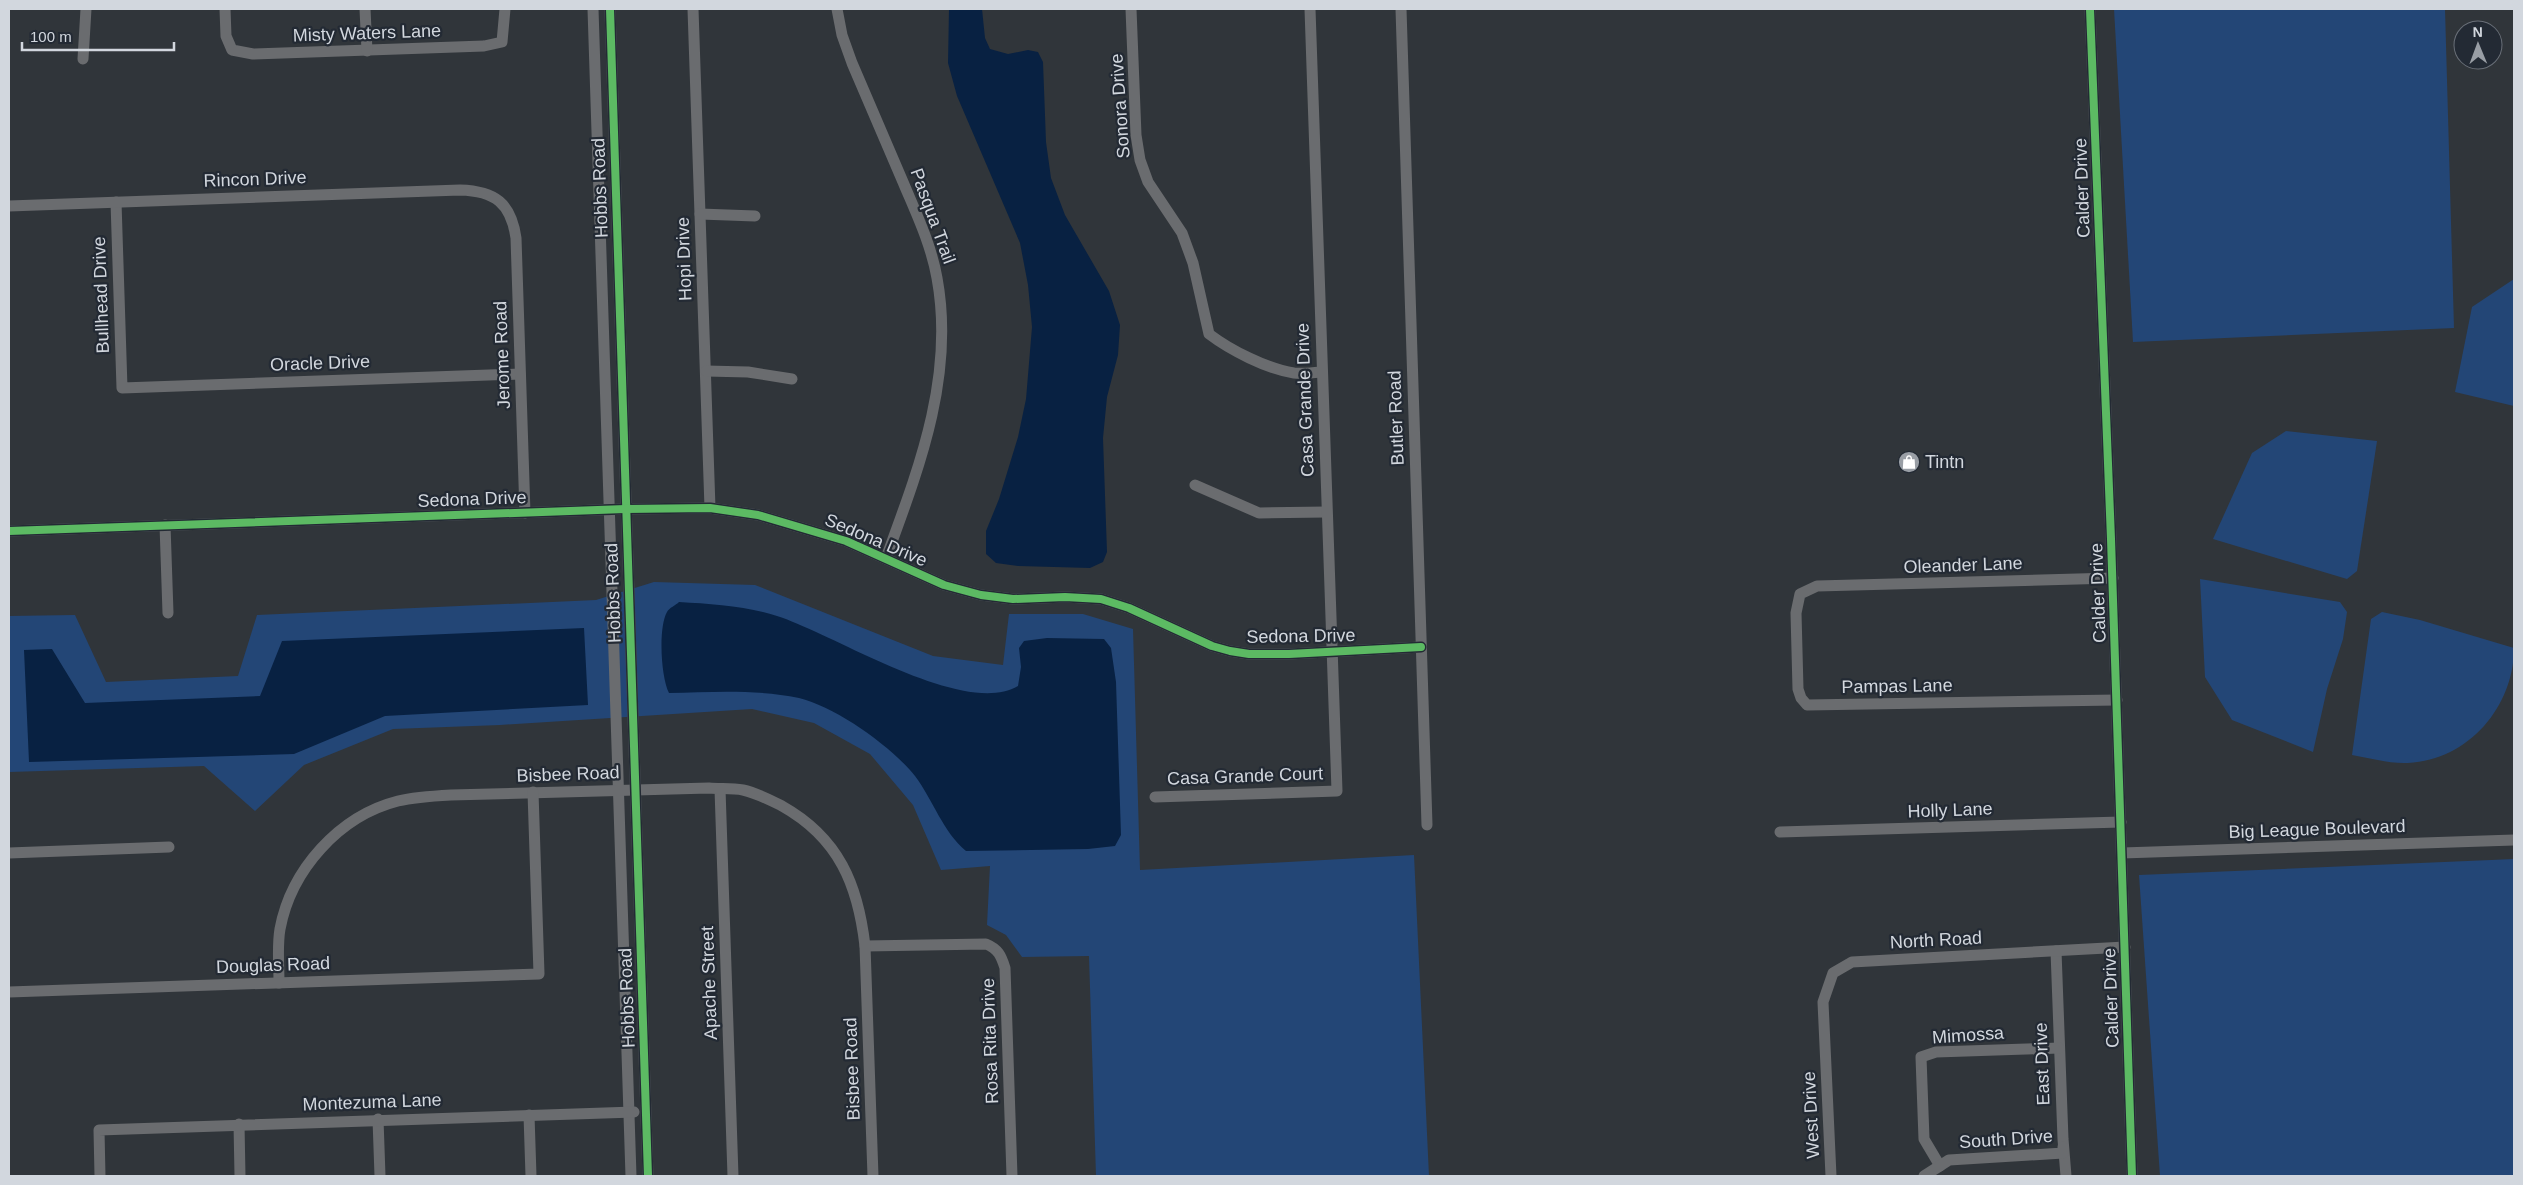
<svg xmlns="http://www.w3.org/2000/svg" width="2523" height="1185" viewBox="0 0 2523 1185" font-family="Helvetica,sans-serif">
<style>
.green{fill:#234676}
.water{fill:#082142}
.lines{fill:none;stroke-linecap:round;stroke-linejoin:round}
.minor{stroke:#6a6c6f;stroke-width:11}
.cycleway-casing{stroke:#232a34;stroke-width:11}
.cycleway{stroke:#5cba63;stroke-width:8}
.labels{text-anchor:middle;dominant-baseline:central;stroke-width:4.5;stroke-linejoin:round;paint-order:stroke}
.street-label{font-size:18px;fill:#d2d7de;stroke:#232a34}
.poi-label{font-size:18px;fill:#d2d7de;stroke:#232a34;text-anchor:start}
</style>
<rect width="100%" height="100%" fill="#30353a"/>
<g class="green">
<polygon points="2114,9 2445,9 2454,328 2133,342"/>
<polygon points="2514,279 2514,406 2455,392 2472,307"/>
<polygon points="2286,431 2377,441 2357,571 2347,579 2213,539 2252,453"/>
<polygon points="2200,579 2340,602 2347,612 2343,639 2327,689 2313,752 2232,720 2205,677"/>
<polygon points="654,582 755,585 933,656 1003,665 1009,614 1083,614 1133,629 1140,870 1414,855 1429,1176 1096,1176 1089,956 1022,957 1006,935 987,925 990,866 941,870 913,805 870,754 814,723 752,709 500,725 393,729 304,765 255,811 204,766 9,772 9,616 75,615 106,682 238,676 257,615 596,600"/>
<path d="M2382,612L2420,620L2514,648C2514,706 2469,760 2408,763C2390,764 2370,758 2352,755L2371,619Z"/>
<polygon points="2514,859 2514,1176 2160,1176 2139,875"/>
</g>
<g class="water">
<polygon points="949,9 982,9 985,38 990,49 1008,54 1028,50 1038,52 1043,62 1046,142 1051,178 1065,215 1109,291 1120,325 1118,355 1107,397 1103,438 1107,552 1103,562 1090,568 1018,566 996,563 986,554 986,531 999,499 1018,437 1026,399 1032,327 1028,285 1020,243 957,96 948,63"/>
<path d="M679,602C712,604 746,606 777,616C834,634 964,718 1018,686L1021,667L1019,648L1024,641L1047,638L1104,639L1111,648L1116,682L1121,835L1115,846L1088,849L966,851C943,832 933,800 915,776C891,746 836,707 799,698C757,689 711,692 669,693C661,678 658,628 667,612C669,608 676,605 679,602Z"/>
<polygon points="584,628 588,705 385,716 294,754 29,762 24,650 52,649 85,703 260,696 282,641"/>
</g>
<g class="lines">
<g class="minor">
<polyline points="225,9 226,36 232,50 253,54 484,46 502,42 505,9"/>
<polyline points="365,9 367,51"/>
<polyline points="593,9 631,1176"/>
<polyline points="610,9 648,1176"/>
<polyline points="693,9 710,508"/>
<path d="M837,9L842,35L852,63C869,102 886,142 903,182C916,213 931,244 937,278C955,376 919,468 886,558"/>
<path d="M1131,9L1136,135L1140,160L1148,182L1182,233L1193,263L1209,334C1230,350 1267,369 1294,373C1302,374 1312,373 1321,372"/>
<polyline points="1401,9 1427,825"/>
<polyline points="2090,9 2111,539 2132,1176"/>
<polyline points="83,59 86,9"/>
<polyline points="116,202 122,388 520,374"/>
<path d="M9,206L460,190C495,191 511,203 516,238L525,513"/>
<polyline points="700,214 755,216"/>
<polyline points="706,371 748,372 792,379"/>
<polyline points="1195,485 1259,513 1326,512"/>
<polyline points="165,525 168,613"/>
<polyline points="9,531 625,509 710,508 758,515 846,541 944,585 981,595 1013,599 1065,597 1101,599 1129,608 1212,646 1230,651 1249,654 1289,654 1421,647"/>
<polyline points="2113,578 1817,586 1800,594 1796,613 1798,689 1801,698 1807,705 2117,700"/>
<polyline points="720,789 733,1176"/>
<polyline points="1155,797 1337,791 1310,9"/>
<polyline points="1780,832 2121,822"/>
<polyline points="9,853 169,847"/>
<polyline points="2122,853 2514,840"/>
<path d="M865,946L986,944C998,949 1001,955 1005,968L1012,1176"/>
<polyline points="2056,951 2063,1139 2066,1176"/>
<path d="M279,983C279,965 277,946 280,929C291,870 339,816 398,801C415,797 433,796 451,795L709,788C720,789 732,788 743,790C757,793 770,800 782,806C839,838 858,885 865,946L873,1176"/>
<polyline points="9,992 539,974 533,792"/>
<polyline points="529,1115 531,1176"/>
<polyline points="378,1119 380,1176"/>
<polyline points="239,1124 240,1176"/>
<polyline points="1940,1166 1924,1139 1921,1057 1936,1052 2059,1048"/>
<polyline points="100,1176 99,1130 634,1112"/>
<polyline points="1831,1176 1823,1002 1833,973 1852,962 2125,947"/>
<polyline points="1924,1176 1949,1160 2063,1153 2063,1147"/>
</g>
<g class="cycleway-casing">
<g id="cycleway">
<polyline points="610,9 648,1176"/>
<polyline points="2090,9 2111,539 2132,1176"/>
<polyline points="9,531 625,509 710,508 758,515 846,541 944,585 981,595 1013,599 1065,597 1101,599 1129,608 1212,646 1230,651 1249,654 1289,654 1421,647"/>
</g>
</g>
<use href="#cycleway" class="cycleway"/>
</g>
<defs>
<g id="shop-disc" transform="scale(1.125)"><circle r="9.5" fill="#999ea5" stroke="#232a34"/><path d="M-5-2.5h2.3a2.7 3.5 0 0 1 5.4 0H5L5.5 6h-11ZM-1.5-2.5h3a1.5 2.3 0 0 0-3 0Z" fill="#fff"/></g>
</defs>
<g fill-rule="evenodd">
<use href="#shop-disc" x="1909" y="462"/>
</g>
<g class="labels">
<g class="street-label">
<text transform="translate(367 33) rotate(-2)">Misty Waters Lane</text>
<text transform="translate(1120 106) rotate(-94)">Sonora Drive</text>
<text transform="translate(255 179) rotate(-2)">Rincon Drive</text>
<text transform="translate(600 188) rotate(-92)">Hobbs Road</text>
<text transform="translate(2082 188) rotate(-92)">Calder Drive</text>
<text transform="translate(933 216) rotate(70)">Pasqua Trail</text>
<text transform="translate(684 259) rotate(-92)">Hopi Drive</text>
<text transform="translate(101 295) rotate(-92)">Bullhead Drive</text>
<text transform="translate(502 355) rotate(-92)">Jerome Road</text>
<text transform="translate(320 363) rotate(-2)">Oracle Drive</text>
<text transform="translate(1305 400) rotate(-92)">Casa Grande Drive</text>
<text transform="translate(1396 418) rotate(-92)">Butler Road</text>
<text transform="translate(472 499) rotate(-2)">Sedona Drive</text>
<text transform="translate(876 540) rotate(23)">Sedona Drive</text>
<text transform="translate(1963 565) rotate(-2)">Oleander Lane</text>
<text transform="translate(613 593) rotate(-92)">Hobbs Road</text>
<text transform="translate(2098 593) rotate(-92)">Calder Drive</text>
<text transform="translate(1301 636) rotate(-1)">Sedona Drive</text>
<text transform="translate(1897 686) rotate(-1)">Pampas Lane</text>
<text transform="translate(568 774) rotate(-2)">Bisbee Road</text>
<text transform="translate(1245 776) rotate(-2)">Casa Grande Court</text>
<text transform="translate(1950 810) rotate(-2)">Holly Lane</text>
<text transform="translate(2317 829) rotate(-2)">Big League Boulevard</text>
<text transform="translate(1936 940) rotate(-3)">North Road</text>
<text transform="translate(273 965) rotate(-2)">Douglas Road</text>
<text transform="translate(709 983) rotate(-92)">Apache Street</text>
<text transform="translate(627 998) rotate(-92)">Hobbs Road</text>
<text transform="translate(2111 998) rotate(-92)">Calder Drive</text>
<text transform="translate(1968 1035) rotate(-4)">Mimossa</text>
<text transform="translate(990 1041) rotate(-92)">Rosa Rita Drive</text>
<text transform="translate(2042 1064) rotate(-92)">East Drive</text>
<text transform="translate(852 1069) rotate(-92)">Bisbee Road</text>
<text transform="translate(372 1102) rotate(-2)">Montezuma Lane</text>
<text transform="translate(1811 1115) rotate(-93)">West Drive</text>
<text transform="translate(2006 1139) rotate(-4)">South Drive</text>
</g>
<g class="poi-label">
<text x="1925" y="462">Tintn</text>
</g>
</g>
<rect width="2523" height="1185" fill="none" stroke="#d2d7de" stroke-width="20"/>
<g transform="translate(2478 45) rotate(359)"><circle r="24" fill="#232a34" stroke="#696f78"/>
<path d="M0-4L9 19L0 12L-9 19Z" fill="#999ea5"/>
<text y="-8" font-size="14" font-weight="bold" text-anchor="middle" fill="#d2d7de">N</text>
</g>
<path d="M22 42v8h152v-8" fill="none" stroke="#d2d7de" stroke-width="2.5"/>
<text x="30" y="42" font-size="15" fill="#d2d7de" stroke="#232a34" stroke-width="4" paint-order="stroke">100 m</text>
</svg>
